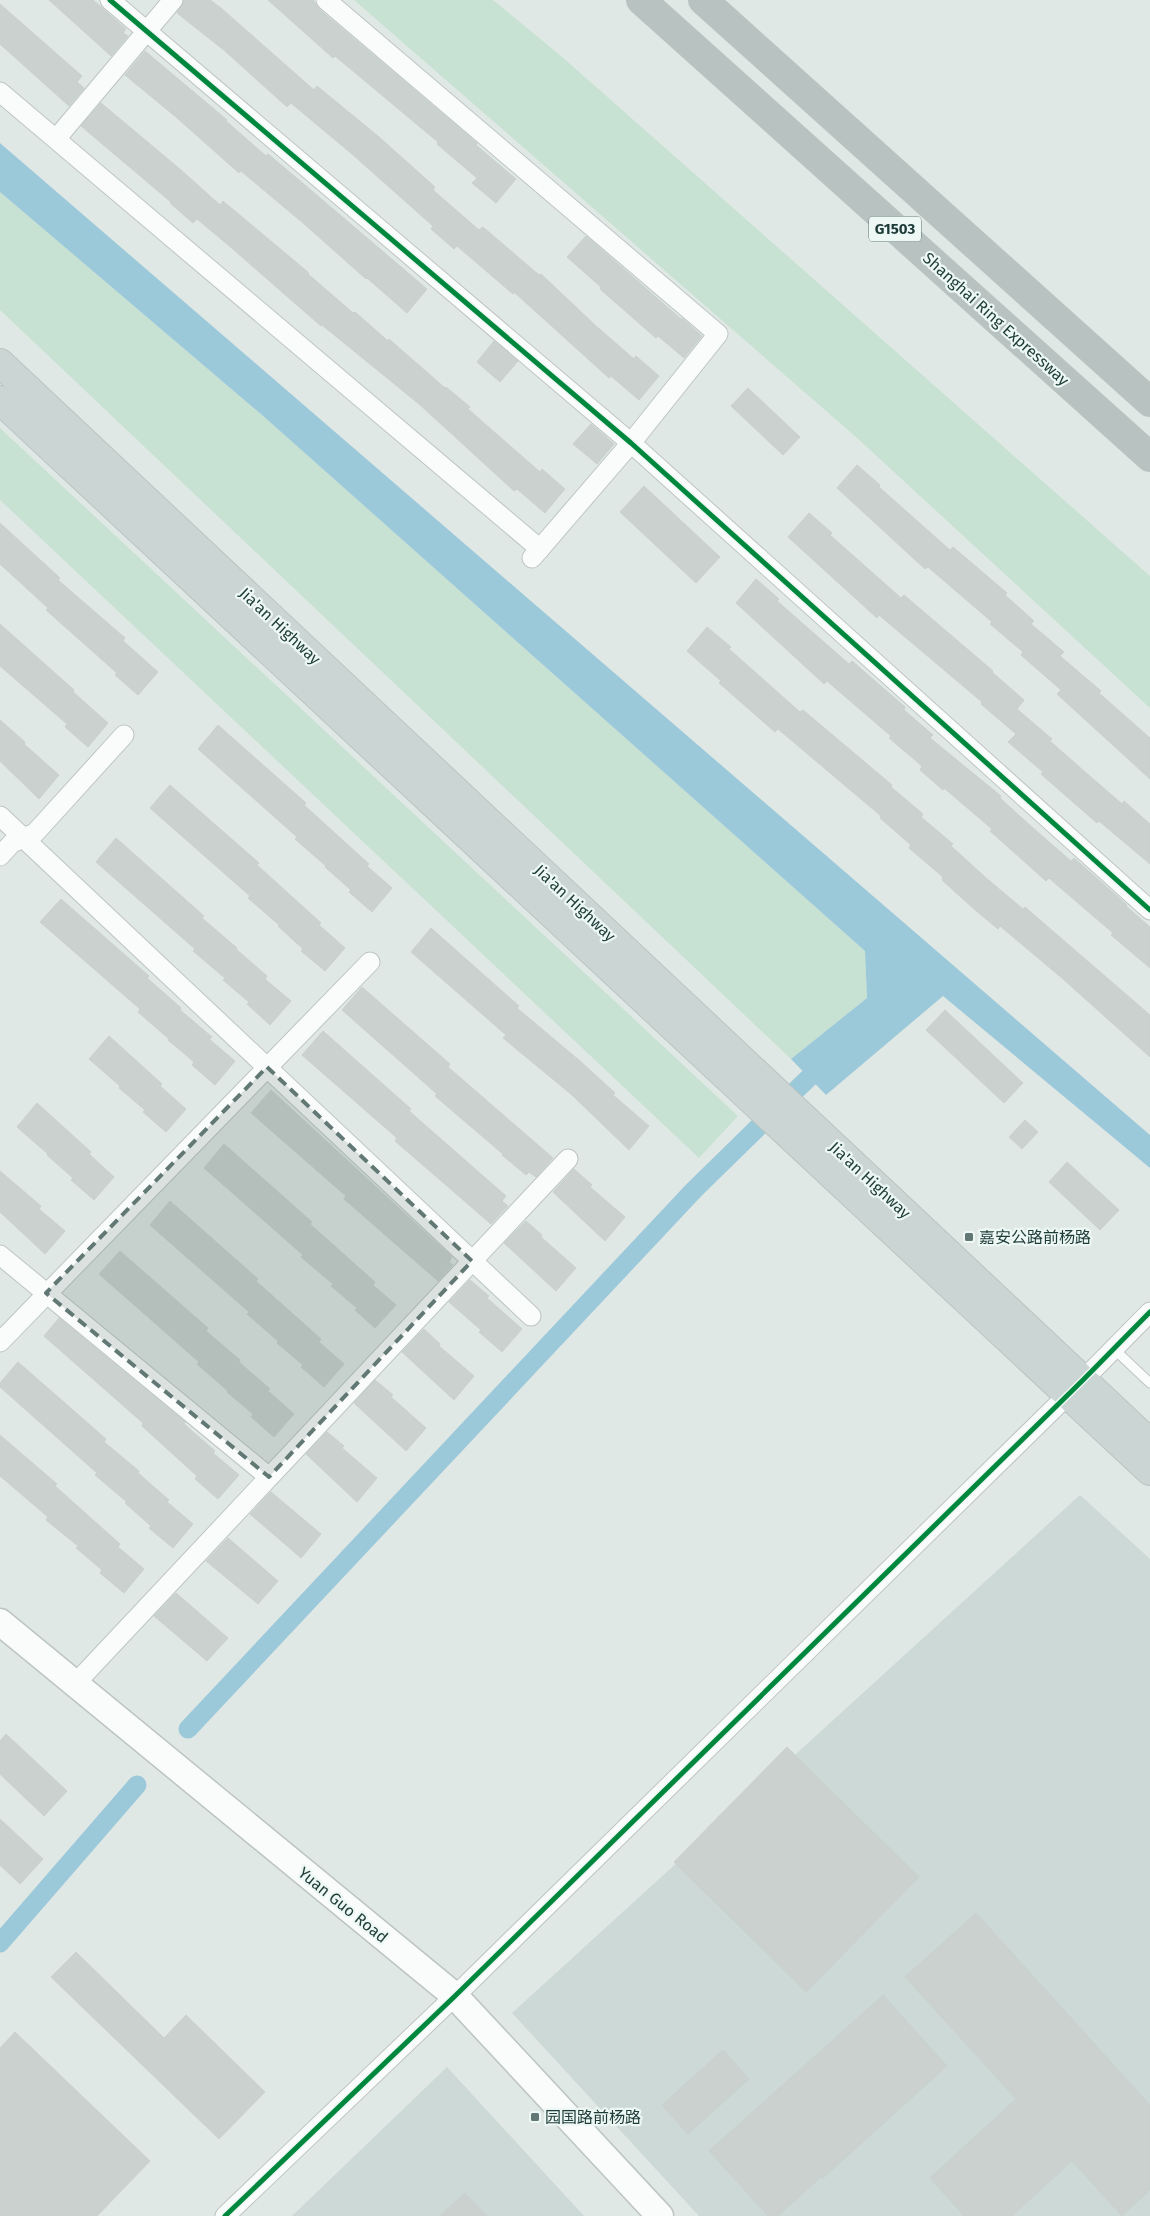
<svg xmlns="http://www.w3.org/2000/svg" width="1150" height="2216" viewBox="0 0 1150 2216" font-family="'Fira Sans','Noto Sans SC',sans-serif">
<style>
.built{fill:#cdd9d6}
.green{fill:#c7e2d3}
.water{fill:#9cc9da}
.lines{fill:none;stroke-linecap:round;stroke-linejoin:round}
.canal{stroke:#9cc9da;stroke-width:19}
.building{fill:#cad1cf;stroke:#c9d1ce}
.lane-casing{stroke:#bdc5c2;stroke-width:11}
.street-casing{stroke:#bdc5c2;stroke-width:21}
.secondary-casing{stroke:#bcc5c3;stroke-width:29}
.primary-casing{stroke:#bac5c2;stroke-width:30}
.highway-casing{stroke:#bac5c2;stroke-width:30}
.lane{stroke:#fafcfb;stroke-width:9}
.street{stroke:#fafcfb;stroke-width:19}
.secondary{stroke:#fafcfb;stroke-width:26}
.primary{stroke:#cbd5d3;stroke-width:28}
.highway{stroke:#b8c2c0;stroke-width:28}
.cycleway-casing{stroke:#edf7f4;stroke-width:8}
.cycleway{stroke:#00873e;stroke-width:5}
.marked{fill:#617874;fill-opacity:0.2;stroke:#617874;stroke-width:4;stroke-dasharray:10 6;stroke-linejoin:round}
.poi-dot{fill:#617874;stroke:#edf7f4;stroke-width:2}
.labels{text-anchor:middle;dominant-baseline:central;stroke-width:4.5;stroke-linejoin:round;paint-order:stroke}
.shield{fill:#edf7f4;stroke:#5b7370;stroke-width:1}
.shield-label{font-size:15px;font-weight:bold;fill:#1d3b37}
.street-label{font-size:16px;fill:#1d3b37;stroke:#edf7f4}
.poi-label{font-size:16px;fill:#1d3b37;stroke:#edf7f4;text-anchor:start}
</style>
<rect width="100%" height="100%" fill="#e0e8e5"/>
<g class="built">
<polygon points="1080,1495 1150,1559 1150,2216 699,2216 512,2013"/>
<polygon points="447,2067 584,2216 292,2216"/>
</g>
<g class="green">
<polygon points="354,0 493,0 561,56 1150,576 1150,708 856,437"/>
<polygon points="0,192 262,415 865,951 867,998 791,1059 0,310"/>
<polygon points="0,428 738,1116 699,1158 0,500"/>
</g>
<polygon class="water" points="0,143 1150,1135 1150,1168 943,996 826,1095 791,1059 867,998 865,951 262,415 0,192"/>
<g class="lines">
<g class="canal">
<polyline points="188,1729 694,1190 827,1060"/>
<polyline points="0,1943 137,1785"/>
</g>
</g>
<g class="building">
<polygon points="49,0 93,0 126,29 123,33 128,36 111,56"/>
<polygon points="184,0 210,0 221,8 314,90 317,86 379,137 435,187 433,190 479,230 483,227 539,275 541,274 596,326 634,359 636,356 659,376 639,400 611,376 609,378 514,292 513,294 457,246 454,249 431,229 433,226 352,154 291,103 287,107 225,51 177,13"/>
<polygon points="268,0 313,0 319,9 477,143 476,145 516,179 496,203 472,183 477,178 437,144 438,142 335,56 333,58"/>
<polygon points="0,4 82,76 77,82 84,88 69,106 0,44"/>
<polygon points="145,51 227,120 226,121 266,156 268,154 299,180 427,289 407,313 367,278 366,279 303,223 241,171 239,173 176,117 125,75"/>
<polygon points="101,103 181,170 220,205 223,201 309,273 308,274 353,313 355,312 388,341 389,339 445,388 446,387 470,407 468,409 540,472 542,469 565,489 545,513 517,489 514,491 419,404 322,325 321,326 227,244 197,219 193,223 170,203 171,202 81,126"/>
<polygon points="586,236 681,319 682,318 702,336 684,358 658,336 656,338 600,289 601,287 567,257"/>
<polygon points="494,341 518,361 500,382 477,362"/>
<polygon points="748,388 800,437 783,455 731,406"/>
<polygon points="591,424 614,444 597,464 573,444"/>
<polygon points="857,465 880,485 879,487 950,550 953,547 1007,593 1005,595 1034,621 1031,624 1064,652 1060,656 1101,691 1099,693 1150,738 1150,779 1057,694 1061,690 1021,655 1023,652 990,624 992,622 928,567 925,569 837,488"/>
<polygon points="644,486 720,557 696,583 620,512"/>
<polygon points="809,513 832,533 830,535 901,598 904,595 993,671 992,672 1024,700 1017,709 1052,739 1050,741 1084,771 1122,804 1124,801 1150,824 1150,864 1099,821 1097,823 1041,774 1043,772 1008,742 1016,734 981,704 982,702 879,615 877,618 788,537"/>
<polygon points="0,523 60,578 58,580 125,638 123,641 158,672 138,695 115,675 117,673 46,610 48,608 0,564"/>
<polygon points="756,579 779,599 777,601 849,664 852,661 905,707 904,710 933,735 930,738 1001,796 1000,798 1033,828 1071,861 1074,858 1127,905 1126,906 1150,927 1150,968 1111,935 1113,933 1049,878 1046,881 990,831 992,829 944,788 943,790 920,770 922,766 889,738 891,736 827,681 824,684 736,603"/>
<polygon points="0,624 74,690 73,692 108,723 88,747 65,727 67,724 0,666"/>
<polygon points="707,627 731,647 729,649 800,712 803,710 892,785 891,787 923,814 921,817 953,844 951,846 985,877 1023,909 1025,907 1150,1015 1150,1057 1063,979 1000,926 998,929 974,909 942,880 943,877 909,848 911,845 880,818 881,816 778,729 775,732 719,683 721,681 687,651"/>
<polygon points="0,720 25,742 24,744 59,775 39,799 0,761"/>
<polygon points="218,725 306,803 304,805 369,864 367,866 392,888 372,912 349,892 351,890 325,867 326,866 295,839 297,837 198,749"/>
<polygon points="170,785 259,863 257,865 321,923 319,925 345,948 325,971 301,951 303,949 278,926 279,925 248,898 250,896 150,808"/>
<polygon points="116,838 204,916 202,918 237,948 236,949 267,976 265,979 291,1001 270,1025 247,1004 249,1002 223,980 225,978 193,951 195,949 96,862"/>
<polygon points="61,899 149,976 147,978 181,1008 180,1010 212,1037 209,1039 235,1061 215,1085 192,1065 194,1062 168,1040 169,1039 138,1012 140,1009 40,922"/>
<polygon points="431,928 519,1006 517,1008 580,1061 615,1093 613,1095 649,1126 629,1150 572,1095 503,1038 506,1035 411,952"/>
<polygon points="362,987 450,1064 448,1067 553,1158 536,1177 529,1172 526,1175 502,1155 503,1154 435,1096 437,1094 342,1010"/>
<polygon points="945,1010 1023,1083 1004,1103 926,1030"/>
<polygon points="323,1031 411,1109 409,1111 506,1196 502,1201 508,1206 491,1224 395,1141 397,1138 302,1055"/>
<polygon points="109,1036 162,1084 160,1086 186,1109 166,1132 143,1112 145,1110 119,1088 120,1086 89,1059"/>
<polygon points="271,1090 452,1257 449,1262 453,1265 438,1281 344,1199 346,1196 251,1113"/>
<polygon points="37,1103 91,1152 89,1154 114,1177 94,1200 71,1180 73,1178 47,1155 48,1154 17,1127"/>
<polygon points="1025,1120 1038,1132 1022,1149 1009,1137"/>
<polygon points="224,1144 312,1222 310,1224 375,1282 373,1285 396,1305 375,1328 355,1310 357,1308 331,1286 333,1284 301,1257 303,1255 204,1168"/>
<polygon points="1067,1162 1119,1210 1100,1230 1049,1182"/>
<polygon points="574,1169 592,1185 590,1187 625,1217 605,1241 553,1192"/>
<polygon points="0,1171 41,1206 39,1209 65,1231 45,1254 0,1212"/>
<polygon points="170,1201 258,1279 256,1281 321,1339 319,1342 344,1364 324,1387 301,1367 303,1365 277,1343 278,1341 247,1314 249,1312 150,1225"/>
<polygon points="526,1221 542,1235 541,1237 576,1268 556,1291 504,1243"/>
<polygon points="120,1251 208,1328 206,1331 240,1360 239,1362 270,1389 268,1391 294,1414 274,1437 251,1417 253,1414 227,1392 228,1391 197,1364 199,1362 99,1274"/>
<polygon points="470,1280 489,1296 487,1298 522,1329 502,1352 479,1332 481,1330 449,1302"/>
<polygon points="59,1318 185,1422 184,1424 215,1451 213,1453 239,1475 218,1499 195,1479 197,1476 142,1426 143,1423 44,1336"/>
<polygon points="424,1329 440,1344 439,1346 474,1376 454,1400 402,1352"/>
<polygon points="18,1362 106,1439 104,1442 139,1471 138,1473 169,1500 167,1502 193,1524 173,1548 149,1528 151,1526 125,1503 127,1502 95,1475 97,1473 0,1387 0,1383"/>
<polygon points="375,1380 393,1395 391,1397 426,1428 406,1451 354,1403"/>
<polygon points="327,1432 344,1446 342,1448 377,1478 357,1502 306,1454"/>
<polygon points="0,1435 57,1484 55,1486 120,1544 118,1547 144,1569 124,1593 100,1573 102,1570 76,1548 78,1546 46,1520 48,1517 0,1476"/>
<polygon points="271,1492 321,1534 301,1558 250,1514"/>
<polygon points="228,1538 278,1581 258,1604 206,1561"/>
<polygon points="176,1593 228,1638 207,1661 154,1616"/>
<polygon points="6,1734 67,1791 44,1816 0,1774 0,1741"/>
<polygon points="787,1747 919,1877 806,1992 674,1862"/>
<polygon points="0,1819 43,1859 20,1884 0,1865"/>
<polygon points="976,1913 1150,2105 1150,2190 1122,2216 1072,2161 1012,2216 964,2216 930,2178 1016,2099 905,1977"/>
<polygon points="76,1952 164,2038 186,2015 265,2092 219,2139 51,1977"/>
<polygon points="883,1995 947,2066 823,2178 821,2177 778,2216 768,2216 709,2151"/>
<polygon points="15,2032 150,2161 97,2216 0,2216 0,2048"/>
<polygon points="723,2050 749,2079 688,2134 662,2105"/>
<polygon points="465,2193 487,2216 440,2216"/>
</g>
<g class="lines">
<g class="lane-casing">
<polyline id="lane" points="1114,1349 1150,1383"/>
</g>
<g class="street-casing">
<g id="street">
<polyline points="110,0 631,443 1150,910"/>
<polyline points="326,0 718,334 631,443 532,558"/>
<polyline points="0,92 540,549"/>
<polyline points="56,139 173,0"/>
<polyline points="0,816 531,1316"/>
<polyline points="0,856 12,843 35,833 124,735"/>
<polyline points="0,1255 269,1477"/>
<polyline points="0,1342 370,962"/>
<polyline points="75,1684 568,1159"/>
<polyline points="225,2216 455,1996 1083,1380 1150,1312"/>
</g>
</g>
<g class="secondary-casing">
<polyline id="secondary" points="0,1622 455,1996 660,2216"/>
</g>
<g class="primary-casing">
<g id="primary">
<polyline points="0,363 1150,1443"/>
<polyline points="0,400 1150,1471"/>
</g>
</g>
<g class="highway-casing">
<g id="highway">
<polyline points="641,0 1150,457"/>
<polyline points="703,0 1150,402"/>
</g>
</g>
<use href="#lane" class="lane"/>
<use href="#street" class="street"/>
<use href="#secondary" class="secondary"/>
<use href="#primary" class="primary"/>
<use href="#highway" class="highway"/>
<g class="cycleway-casing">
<g id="cycleway">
<polyline points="110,0 631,443 1150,910"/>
<polyline points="225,2216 455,1996 1083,1380 1150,1312"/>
</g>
</g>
<use href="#cycleway" class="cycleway"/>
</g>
<path class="marked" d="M267,1067L472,1261L269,1477L46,1293Z"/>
<g class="poi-dot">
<rect x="964" y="1232" width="10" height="10" rx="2.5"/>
<rect x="530" y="2112" width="10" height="10" rx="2.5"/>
</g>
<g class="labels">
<rect class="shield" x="869" y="216.5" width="52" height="25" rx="4"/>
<g class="shield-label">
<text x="895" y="229">G1503</text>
</g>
<g class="street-label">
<text transform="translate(996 319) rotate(42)">Shanghai Ring Expressway</text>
<text transform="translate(280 626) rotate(43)">Jia'an Highway</text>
<text transform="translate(575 903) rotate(43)">Jia'an Highway</text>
<text transform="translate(870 1180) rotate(43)">Jia'an Highway</text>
<text transform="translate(343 1905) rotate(39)">Yuan Guo Road</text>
</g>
<g class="poi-label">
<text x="979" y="1237">嘉安公路前杨路</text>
<text x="545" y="2117">园国路前杨路</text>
</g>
</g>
</svg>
